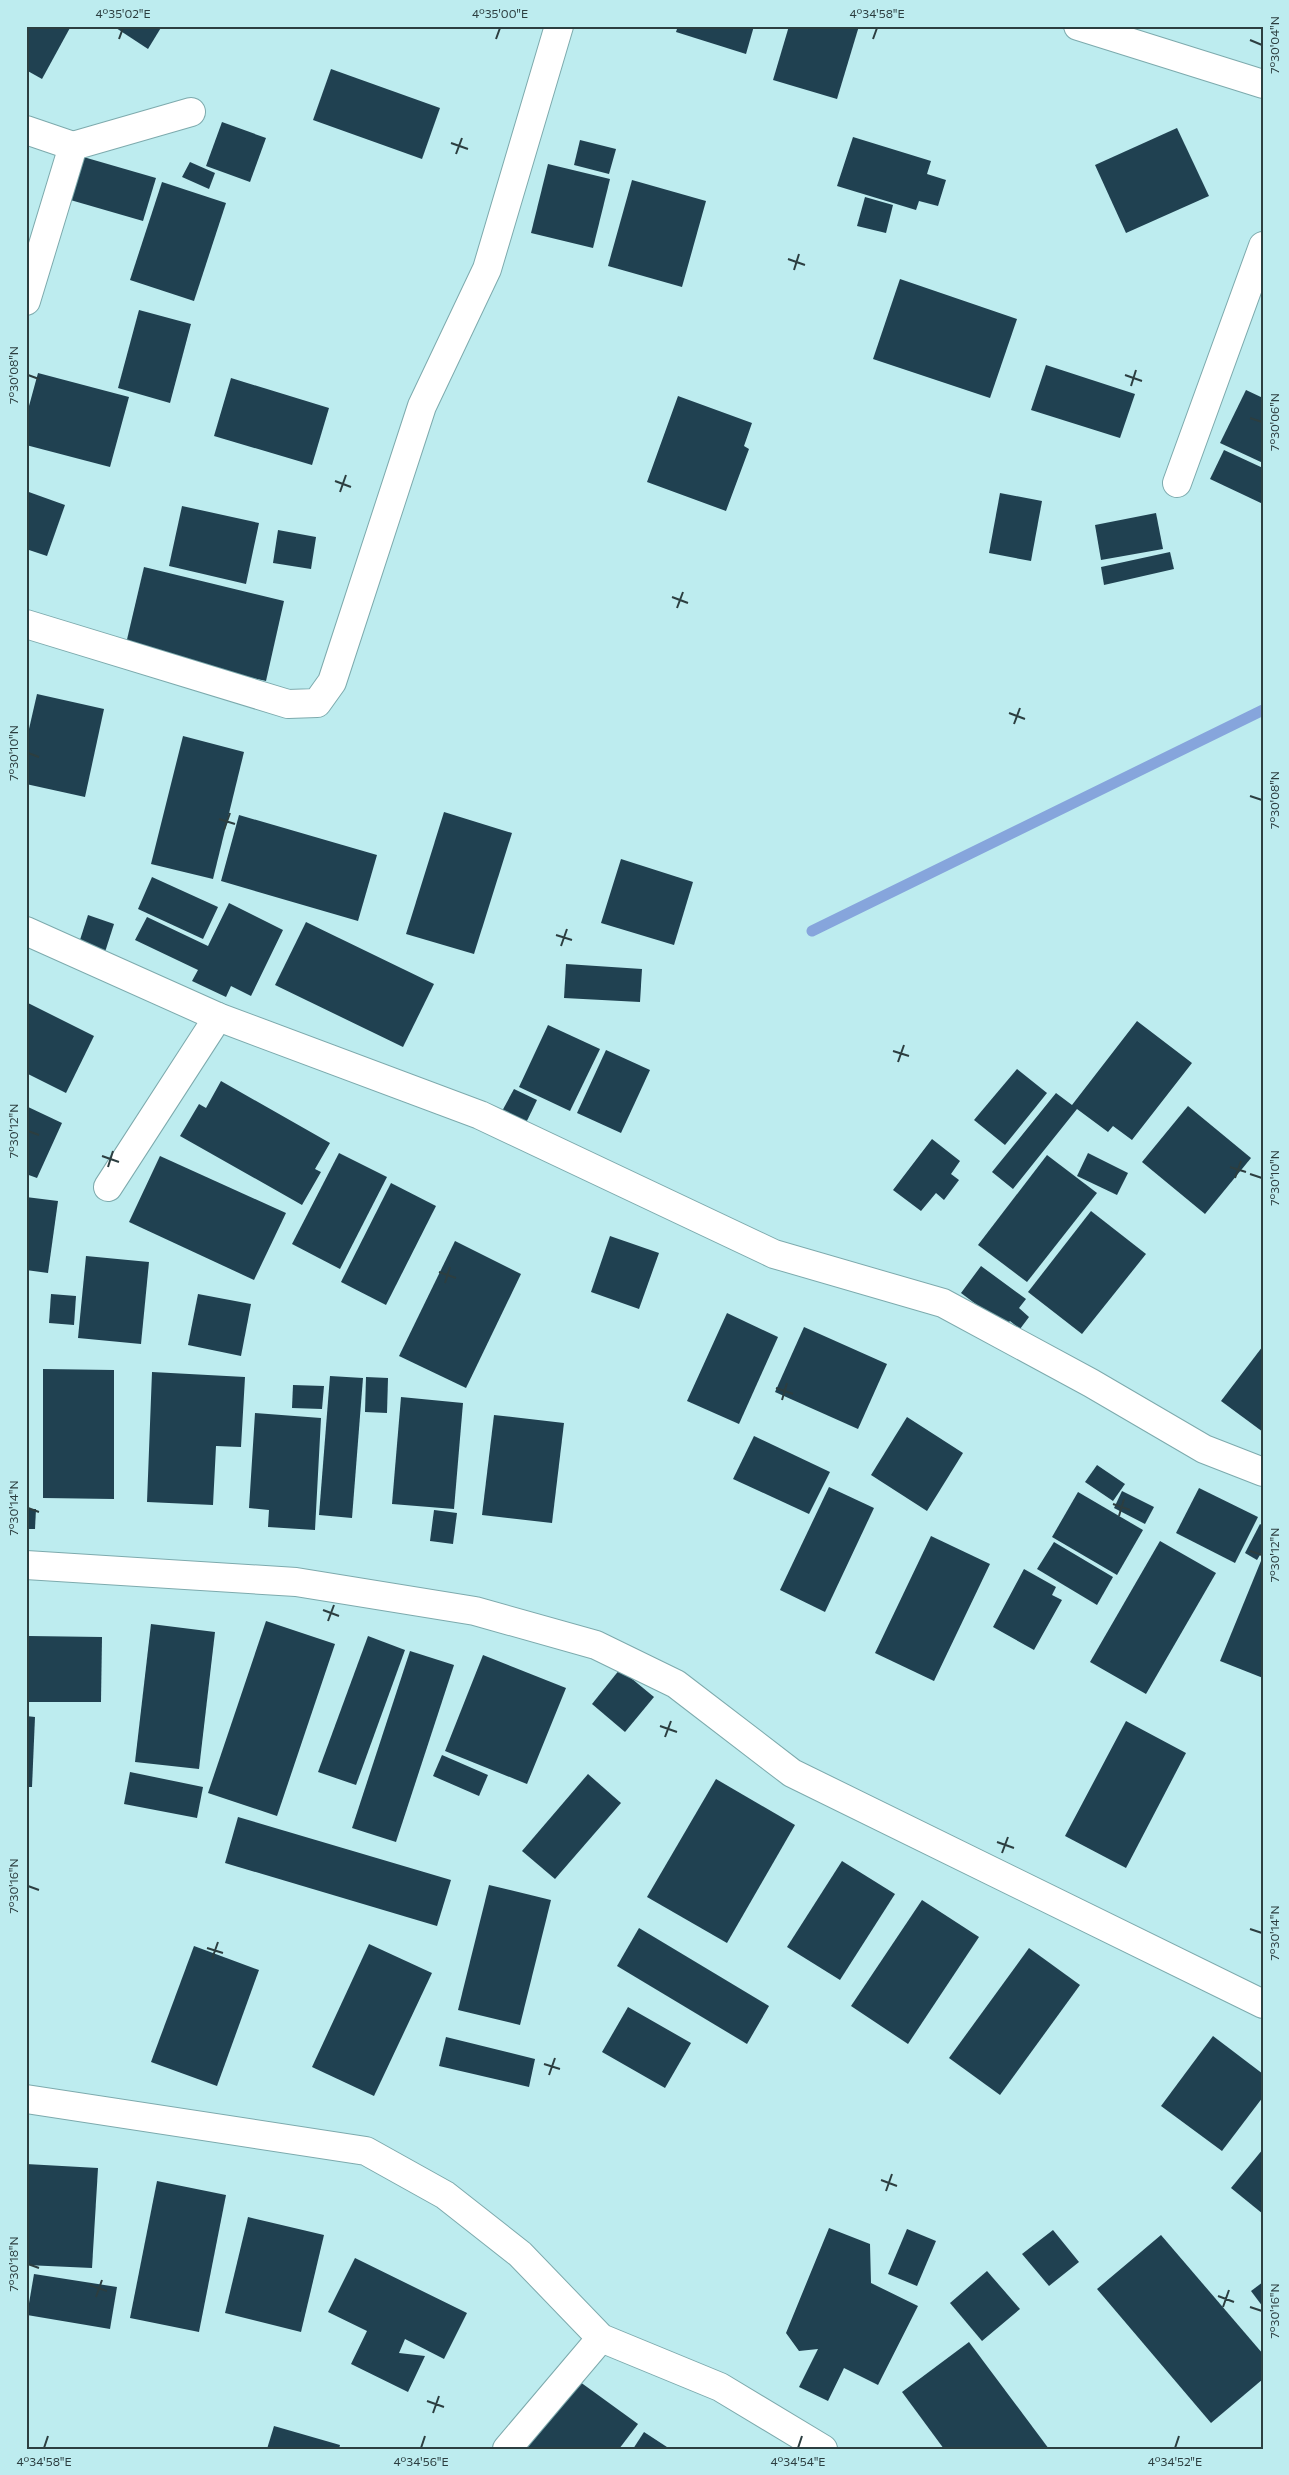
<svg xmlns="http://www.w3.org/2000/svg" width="1289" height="2475" viewBox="0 0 1289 2475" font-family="Commissioner,sans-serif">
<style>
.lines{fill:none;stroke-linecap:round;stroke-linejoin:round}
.stream{stroke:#86a5dc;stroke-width:11}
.building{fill:#204151}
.minor-casing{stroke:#7daaad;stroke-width:30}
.minor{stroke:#fff;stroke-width:28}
.ticks{fill:none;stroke:#2c3e40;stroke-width:2}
.neatline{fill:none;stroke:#2c3e40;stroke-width:2}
.ticks-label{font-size:12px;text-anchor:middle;fill:#2c3e40}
</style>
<rect width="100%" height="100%" fill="#bdecef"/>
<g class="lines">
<polyline class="stream" points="812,931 1263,710"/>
</g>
<g class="building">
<polygon points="26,26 71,26 42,79 26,70"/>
<polygon points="113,26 162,26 148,49"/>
<polygon points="678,26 754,26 746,54 676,32"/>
<polygon points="789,26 859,26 837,99 773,80"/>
<polygon points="331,69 440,108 422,159 313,120"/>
<polygon points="222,122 266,138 250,182 206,166"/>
<polygon points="1177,128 1209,196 1126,233 1095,165"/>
<polygon points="853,137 931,161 927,174 946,180 938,206 919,201 916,210 837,186"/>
<polygon points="580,140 616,149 609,174 574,165"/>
<polygon points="80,156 156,178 143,221 67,199"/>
<polygon points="190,162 215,173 209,189 182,177"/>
<polygon points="548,164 610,179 593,248 531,233"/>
<polygon points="632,180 706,201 682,287 608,266"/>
<polygon points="162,182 226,203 194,301 130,280"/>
<polygon points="865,197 893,205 886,233 857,226"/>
<polygon points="900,279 1017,319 990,398 873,359"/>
<polygon points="139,310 191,324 170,403 118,388"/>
<polygon points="1046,365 1135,394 1120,438 1031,410"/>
<polygon points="38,373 129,397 110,467 26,445 26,417"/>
<polygon points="231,378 329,408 312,465 214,436"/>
<polygon points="1246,390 1263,398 1263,463 1220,443"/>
<polygon points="678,396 752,423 744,446 749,449 726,511 647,482"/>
<polygon points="1224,450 1263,468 1263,504 1210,479"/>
<polygon points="26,491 65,505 47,556 26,549"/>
<polygon points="1000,493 1042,501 1031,561 989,553"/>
<polygon points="182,506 259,523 246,584 169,566"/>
<polygon points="1156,513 1163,549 1101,560 1095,525"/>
<polygon points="278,530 316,537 311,569 273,563"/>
<polygon points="1170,552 1174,569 1104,585 1101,567"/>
<polygon points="144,567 284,601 266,681 125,648"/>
<polygon points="37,694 104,709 85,797 26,784 26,742"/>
<polygon points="183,736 244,752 213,879 151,864"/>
<polygon points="444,812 512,833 474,954 406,934"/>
<polygon points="239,815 377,855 358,921 221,881"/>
<polygon points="621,859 693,882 674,945 601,923"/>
<polygon points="152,877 218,907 203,939 138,909"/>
<polygon points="229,903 283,930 251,996 231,986 226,997 192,981 198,970 135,940 147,917 208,946"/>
<polygon points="88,915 114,924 105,952 79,943"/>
<polygon points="306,922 434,984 403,1047 275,985"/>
<polygon points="566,964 642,969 640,1002 564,998"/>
<polygon points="26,1002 94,1036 66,1093 26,1073"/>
<polygon points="1137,1021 1192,1063 1132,1140 1113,1126 1108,1132 1077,1109 1013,1189 992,1172 1056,1093 1072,1105"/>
<polygon points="548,1025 600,1049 570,1111 519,1087"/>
<polygon points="606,1050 650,1070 621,1133 577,1113"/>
<polygon points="1017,1069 1047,1093 1005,1145 974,1120"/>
<polygon points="221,1081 330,1143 315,1169 321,1172 302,1205 180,1136 199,1104 206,1108"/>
<polygon points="514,1089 537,1100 525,1125 501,1113"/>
<polygon points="26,1106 62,1123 37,1178 26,1174"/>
<polygon points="1188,1106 1251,1158 1205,1214 1142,1162"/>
<polygon points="932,1139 960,1161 951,1174 959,1180 944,1200 936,1193 921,1211 893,1190"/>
<polygon points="339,1153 387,1177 340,1269 292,1244"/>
<polygon points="1088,1153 1128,1173 1117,1195 1077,1176"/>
<polygon points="1047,1155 1097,1193 1027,1282 978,1245"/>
<polygon points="160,1156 286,1213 254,1280 129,1222"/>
<polygon points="391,1183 436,1206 386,1305 341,1282"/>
<polygon points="26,1197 58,1201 48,1273 26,1270"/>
<polygon points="1091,1211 1146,1254 1082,1334 1028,1292"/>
<polygon points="610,1236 659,1253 639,1309 591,1292"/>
<polygon points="455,1241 521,1274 466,1388 399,1356"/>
<polygon points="86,1256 149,1262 141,1344 78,1338"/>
<polygon points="981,1266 1026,1299 1019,1308 1029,1317 1020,1329 1010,1321 1005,1326 961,1293"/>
<polygon points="51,1294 76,1296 74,1325 49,1323"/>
<polygon points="198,1294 251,1304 241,1356 188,1345"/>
<polygon points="727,1313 778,1337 739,1424 687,1401"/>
<polygon points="804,1327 887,1364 858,1429 775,1392"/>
<polygon points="1263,1346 1263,1432 1221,1401"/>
<polygon points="43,1369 114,1370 114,1499 43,1498"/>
<polygon points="152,1372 245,1377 241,1447 216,1446 213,1505 147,1502"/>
<polygon points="330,1376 363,1378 352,1518 319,1515"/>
<polygon points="366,1377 388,1378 387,1413 365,1412"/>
<polygon points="293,1385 324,1386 322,1409 292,1408"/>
<polygon points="401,1397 463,1403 454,1509 392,1504"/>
<polygon points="255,1413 321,1418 315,1530 268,1527 269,1510 249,1508"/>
<polygon points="494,1415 564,1423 552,1523 482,1515"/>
<polygon points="907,1417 963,1453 927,1511 871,1475"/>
<polygon points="754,1436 830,1472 809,1514 733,1479"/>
<polygon points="1097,1465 1125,1484 1113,1501 1085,1482"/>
<polygon points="829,1487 874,1508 825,1612 780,1590"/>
<polygon points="1199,1488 1258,1517 1235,1563 1176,1533"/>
<polygon points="1122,1491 1154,1507 1145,1524 1114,1508"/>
<polygon points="1078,1492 1143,1530 1117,1575 1052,1537"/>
<polygon points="26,1509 36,1509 35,1529 26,1529"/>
<polygon points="434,1510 457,1513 453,1544 430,1541"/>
<polygon points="1260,1524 1263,1526 1263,1550 1257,1560 1245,1553"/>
<polygon points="931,1536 990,1564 934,1681 875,1653"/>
<polygon points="1160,1541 1216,1573 1146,1694 1090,1662"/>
<polygon points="1054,1542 1113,1577 1097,1605 1037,1569"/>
<polygon points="1263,1556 1263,1678 1220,1661"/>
<polygon points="1024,1569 1056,1587 1052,1595 1062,1600 1034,1650 993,1627"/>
<polygon points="266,1621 335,1644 277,1816 208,1793"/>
<polygon points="151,1624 215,1632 199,1769 135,1762"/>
<polygon points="29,1636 102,1637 101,1702 28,1702"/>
<polygon points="368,1636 405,1650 356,1785 318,1772"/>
<polygon points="410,1651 454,1665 396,1842 352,1828"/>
<polygon points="483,1655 566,1688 527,1784 445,1751"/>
<polygon points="620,1669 654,1697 625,1732 592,1704"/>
<polygon points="26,1716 35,1717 32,1787 26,1787"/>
<polygon points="1126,1721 1186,1753 1126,1868 1065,1836"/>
<polygon points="442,1755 488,1775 479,1796 433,1776"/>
<polygon points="130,1772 203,1787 197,1818 124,1804"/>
<polygon points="588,1774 621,1803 555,1879 522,1851"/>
<polygon points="716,1779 795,1825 727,1943 647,1897"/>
<polygon points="238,1817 451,1880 437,1926 225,1863"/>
<polygon points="842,1861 895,1894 840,1980 787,1947"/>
<polygon points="489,1885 551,1900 520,2025 458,2010"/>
<polygon points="922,1900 979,1937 908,2044 851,2006"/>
<polygon points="639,1928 769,2006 747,2044 617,1966"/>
<polygon points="369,1944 432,1973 374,2096 312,2067"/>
<polygon points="194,1946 259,1970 217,2086 151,2062"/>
<polygon points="1029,1948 1080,1985 1000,2095 949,2058"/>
<polygon points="628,2007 691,2043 665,2088 602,2052"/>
<polygon points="1213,2036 1263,2074 1263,2097 1222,2151 1161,2106"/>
<polygon points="446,2037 535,2059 529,2087 439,2066"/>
<polygon points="1263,2149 1263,2214 1231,2188"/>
<polygon points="26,2164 98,2168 92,2268 26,2265"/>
<polygon points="157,2181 226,2195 199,2332 130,2318"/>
<polygon points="248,2217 324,2235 301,2332 225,2313"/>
<polygon points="829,2228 870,2244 871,2283 918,2306 878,2385 844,2368 828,2401 799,2387 818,2349 799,2351 786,2333"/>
<polygon points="907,2229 936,2241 917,2286 888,2274"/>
<polygon points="1053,2230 1079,2262 1049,2286 1022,2254"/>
<polygon points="1161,2235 1263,2354 1263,2379 1211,2423 1097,2289"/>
<polygon points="355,2258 467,2313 444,2359 405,2339 399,2353 425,2356 408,2392 351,2364 367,2331 328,2312"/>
<polygon points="987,2271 1020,2309 982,2341 950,2303"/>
<polygon points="34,2274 117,2287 110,2329 27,2315"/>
<polygon points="1263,2282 1263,2307 1251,2291"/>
<polygon points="969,2342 1049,2449 944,2449 902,2392"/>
<polygon points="576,2379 638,2424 619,2449 526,2449"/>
<polygon points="274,2426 340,2445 339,2449 267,2449"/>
<polygon points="644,2432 670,2449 633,2449"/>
</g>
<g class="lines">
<g class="minor-casing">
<g id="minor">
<polyline points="1078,26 1263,84"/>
<polyline points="26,130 73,146"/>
<polyline points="26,301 73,146 191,112"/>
<polyline points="1177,483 1263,246"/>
<polyline points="26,624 288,704 317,703 332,682 422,406 487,269 559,26"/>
<polyline points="26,931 218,1017 480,1115 774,1254 943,1303 1091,1383 1204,1449 1263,1472"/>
<polyline points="108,1187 218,1017"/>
<polyline points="26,1565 296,1582 475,1611 596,1645 676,1684 792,1773 1263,2004"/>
<polyline points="26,2099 366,2151 445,2195 520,2254 601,2338 720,2387 823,2449"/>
<polyline points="507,2449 601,2338"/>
</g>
</g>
<use href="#minor" class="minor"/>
</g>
<path class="ticks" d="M119,39L123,28M496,39L500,28M873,39L877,28M1250,40L1262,45M451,143L468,149M456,154L462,138M788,259L805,265M794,270L799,254M28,375L39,379M1125,375L1142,381M1131,386L1136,370M1250,418L1262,422M335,481L351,487M340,492L346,475M672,597L688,603M677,608L683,592M1009,713L1025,719M1014,724L1020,708M28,753L39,757M1250,796L1262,800M219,819L235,824M224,830L230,813M556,935L572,940M561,946L567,929M893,1051L909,1056M898,1062L904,1045M28,1131L39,1135M102,1156L119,1162M108,1167L113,1151M1230,1167L1246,1172M1250,1174L1262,1178M1235,1178L1241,1161M439,1272L456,1278M445,1283L450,1267M776,1388L793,1394M782,1400L787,1383M1113,1504L1130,1510M28,1508L39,1512M1119,1516L1124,1499M1250,1551L1262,1555M323,1610L339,1616M328,1621L334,1605M660,1726L677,1732M665,1737L671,1721M997,1842L1014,1848M1002,1853L1008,1837M28,1886L39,1890M1250,1929L1262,1933M207,1948L223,1953M212,1959L218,1942M544,2064L560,2069M549,2075L555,2058M881,2180L897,2186M886,2191L892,2174M28,2264L39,2268M90,2285L107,2291M1218,2296L1234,2302M96,2297L102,2280M1223,2307L1229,2290M1250,2307L1262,2311M427,2401L444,2407M433,2413L439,2396M44,2448L48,2436M421,2448L425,2436M798,2448L802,2436M1175,2448L1179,2436"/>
<rect width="1289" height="2475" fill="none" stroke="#bdecef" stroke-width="55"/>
<rect x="28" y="28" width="1234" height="2420" class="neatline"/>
<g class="ticks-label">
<text x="123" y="18">4°35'02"E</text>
<text x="500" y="18">4°35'00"E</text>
<text x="877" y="18">4°34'58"E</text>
<text transform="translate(1275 45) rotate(-90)" y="4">7°30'04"N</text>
<text transform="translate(14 375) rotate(-90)" y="4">7°30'08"N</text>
<text transform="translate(1275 422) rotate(-90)" y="4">7°30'06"N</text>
<text transform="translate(14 753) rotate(-90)" y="4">7°30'10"N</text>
<text transform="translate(1275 800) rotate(-90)" y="4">7°30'08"N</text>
<text transform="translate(14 1131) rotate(-90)" y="4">7°30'12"N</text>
<text transform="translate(1275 1178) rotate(-90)" y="4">7°30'10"N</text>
<text transform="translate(14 1508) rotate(-90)" y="4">7°30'14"N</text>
<text transform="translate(1275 1555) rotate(-90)" y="4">7°30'12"N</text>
<text transform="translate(14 1886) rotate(-90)" y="4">7°30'16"N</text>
<text transform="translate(1275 1933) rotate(-90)" y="4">7°30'14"N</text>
<text transform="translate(14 2264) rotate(-90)" y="4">7°30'18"N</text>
<text transform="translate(1275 2311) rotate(-90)" y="4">7°30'16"N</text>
<text x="44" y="2466">4°34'58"E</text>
<text x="421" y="2466">4°34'56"E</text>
<text x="798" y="2466">4°34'54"E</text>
<text x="1175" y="2466">4°34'52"E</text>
</g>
</svg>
